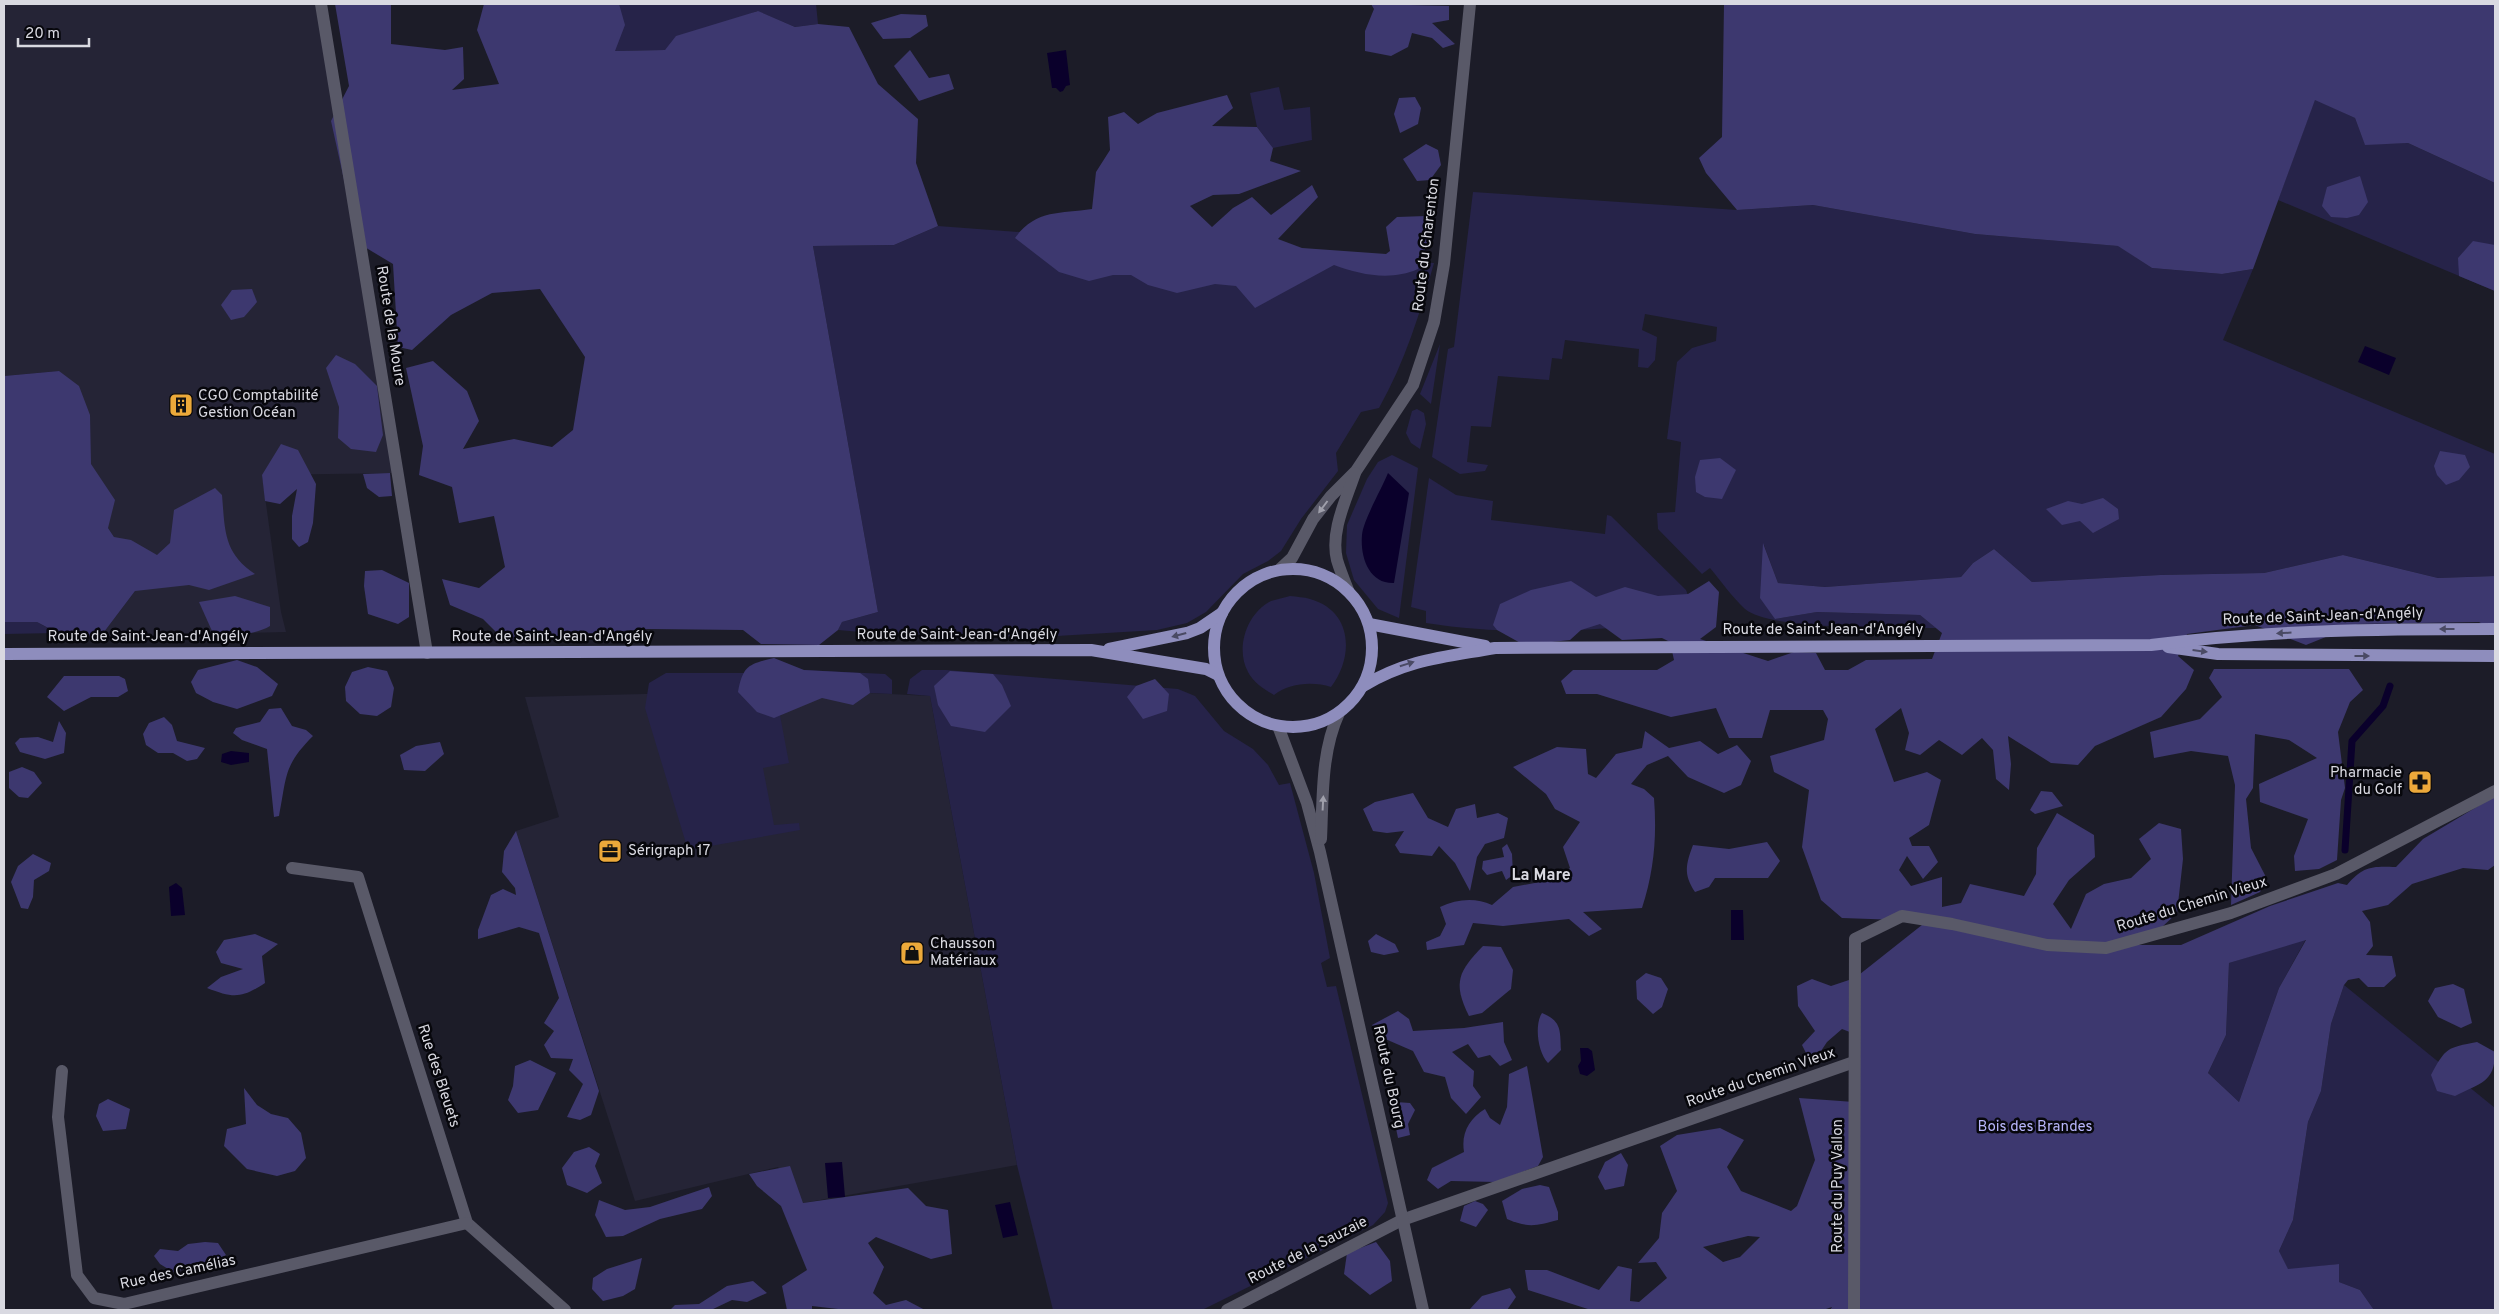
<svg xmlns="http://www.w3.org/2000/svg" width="2499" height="1314" viewBox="0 0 2499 1314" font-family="Overpass,sans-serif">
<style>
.built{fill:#252436}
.green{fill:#262349}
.forest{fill:#3d386f;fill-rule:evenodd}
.water{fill:#0a002b}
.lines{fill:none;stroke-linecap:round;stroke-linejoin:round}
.stream{stroke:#0a002b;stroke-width:7}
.street{stroke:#595968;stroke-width:12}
.secondary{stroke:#595968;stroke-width:12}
.primary{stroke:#8e8dbd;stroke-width:12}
.oneway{fill:#9f9fab}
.oneway2{fill:#4a4a64}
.labels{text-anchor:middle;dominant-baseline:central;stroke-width:5;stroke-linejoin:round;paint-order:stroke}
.street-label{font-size:15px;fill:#d9d9e1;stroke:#07070c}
.poi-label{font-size:15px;fill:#d9d9e1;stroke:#07070c;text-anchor:start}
.park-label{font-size:15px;fill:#b8b6fb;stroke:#07070c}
.neighbourhood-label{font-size:16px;font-weight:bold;fill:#d9d9e1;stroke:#07070c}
</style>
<rect width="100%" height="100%" fill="#1c1c28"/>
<g class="built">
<polygon points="4,4 321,4 398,473 262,475 281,612 286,632 101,636 135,591 114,537 81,488 59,371 4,376"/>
<polygon points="808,690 930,696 1017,1165 803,1203 778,1167 635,1201 516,831 559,817 525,697"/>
</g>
<g class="green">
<polygon points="551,4 816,4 818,24 795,27 757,11 665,50 615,51"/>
<polygon points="1279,87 1284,110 1310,107 1312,140 1273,148 1257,127 1250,93"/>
<polygon points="2315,99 2355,118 2365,144 2408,143 2495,183 2495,291 2278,200"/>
<path d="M1473,192L1737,210L1813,205L1975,234L2119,246L2152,268L2222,274L2253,269L2223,340L2495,454V576L2438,578L2343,555L2264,573L2160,575L2032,582L1994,549L1973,563L1961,577L1825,587L1778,583L1764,545L1763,568L1775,619L1817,612L1920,615L1936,628C1896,627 1771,631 1745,609C1732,597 1721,581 1710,568L1702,574L1658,529L1657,513L1675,512L1681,442L1667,439L1677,362L1692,348L1716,341L1717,327L1645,314L1642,330L1657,337L1655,360L1648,368L1638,367L1639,349L1565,340L1562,359L1552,358L1549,380L1498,376L1491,427L1471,426L1467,462L1488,465L1485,471L1460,474L1432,457L1448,349L1454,347Z"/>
<path d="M938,226L1434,263C1420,313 1405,362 1379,408L1361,412L1336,453L1338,471L1301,519L1281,551L1268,561L1243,574L1206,612L1187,623L1157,630L1040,637L884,634L838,630L842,622L878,612L813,246L894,245Z"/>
<polygon points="1440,344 1431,404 1420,394"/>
<polygon points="1417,409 1424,413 1426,424 1420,449 1411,443 1406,433 1412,411"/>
<polygon points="1392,455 1418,468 1399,618 1378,609 1354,580 1346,553 1347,525 1367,479 1378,462"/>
<path d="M1429,478L1456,495L1493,501L1491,520L1605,534L1607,515L1611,516L1686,590L1695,614L1689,621C1601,630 1513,637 1426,623V611L1411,607Z"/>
<path d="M1290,596C1297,597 1304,597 1310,599C1353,611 1354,657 1331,687C1313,681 1289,683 1274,695C1264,689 1254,683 1248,672C1235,648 1247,613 1271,601C1277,599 1284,598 1290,596Z"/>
<polygon points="4,622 37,622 57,633 4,634"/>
<polygon points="804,670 885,674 892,680 892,694 808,690"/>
<polygon points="922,670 946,670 1178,689 1195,696 1224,731 1253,749 1268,765 1279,785 1290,783 1314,873 1330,958 1321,963 1327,987 1336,986 1388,1203 1385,1212 1373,1225 1202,1310 1053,1310 1017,1165 930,696 907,694 910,679"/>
<polygon points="666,673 772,673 789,763 763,768 774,825 799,823 800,830 688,850 645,708 649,683"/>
<polygon points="2306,939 2279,988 2239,1102 2208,1073 2226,1035 2229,963"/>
<polygon points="2344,985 2495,1108 2495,1310 2374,1310 2360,1290 2339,1282 2339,1264 2288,1270 2279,1251 2293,1220 2308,1122 2321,1091 2331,1024"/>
</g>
<g class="forest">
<polygon points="335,4 391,4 391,44 445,50 463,47 464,79 452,90 499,84 477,30 484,4 619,4 625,25 615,51 665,50 676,36 758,11 795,27 818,24 849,27 878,84 918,119 916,163 938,226 894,245 813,246 878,612 842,622 838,630 819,645 761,644 743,630 648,629 504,640 483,619 450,605 442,579 479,588 505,567 494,516 459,523 452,487 419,475 423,446 406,368 433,361 467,391 479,421 463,449 514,439 552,447 573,430 585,357 540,289 492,293 451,315 412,350 398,347 393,264 358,243 331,121 349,86"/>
<polygon points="1371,4 1449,6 1449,20 1432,23 1455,44 1443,48 1432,38 1412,33 1408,47 1391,56 1365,51 1365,31 1374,9"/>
<polygon points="1724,4 2495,4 2495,183 2408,143 2365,145 2355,118 2315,100 2253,269 2222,274 2152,268 2118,246 1975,234 1813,205 1737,210 1706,173 1699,158 1722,137"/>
<polygon points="901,14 926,15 928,26 910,38 883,39 871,23"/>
<polygon points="910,50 929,78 949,74 954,89 919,101 894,66"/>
<path d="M1227,95L1233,108L1212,126L1257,127L1273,148L1270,161L1301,171L1239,194L1213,195L1190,206L1212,227L1233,208L1252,197L1271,215L1312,185L1318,197L1278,239L1302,248L1386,254L1390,251L1386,227L1397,217L1426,216L1431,232L1418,269C1391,281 1361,275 1334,265L1255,308L1236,286L1215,284L1177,293L1148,285L1131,275H1113L1089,281L1059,272L1015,238C1036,209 1060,214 1092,209L1096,172L1110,150L1108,117L1124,112L1138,124L1157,113Z"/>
<polygon points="1415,97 1421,108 1418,124 1400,133 1394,114 1399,98"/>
<polygon points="1426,144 1438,150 1441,165 1430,180 1417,181 1403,159"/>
<polygon points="2360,176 2368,202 2359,215 2347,218 2331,217 2322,206 2327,187"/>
<polygon points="2473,241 2495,245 2495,291 2459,276 2458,258"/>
<polygon points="252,289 257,302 244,317 231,320 221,305 232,290"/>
<polygon points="336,355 355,364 377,386 383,435 376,452 351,449 338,438 339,407 326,368"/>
<path d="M59,371L79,386L90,415L91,464L115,500L108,528L114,537L131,540L157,555L170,543L174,510L215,488L222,495C225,529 223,553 255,574L209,590L189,585L135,591L101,636L69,639L37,622H4V376Z"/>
<polygon points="281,444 298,450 316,484 313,523 308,542 299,547 292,539 292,516 297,489 280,504 265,501 262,475"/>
<polygon points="2440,451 2465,455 2470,467 2459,480 2446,485 2437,475 2434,466"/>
<polygon points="1720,458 1736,470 1722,499 1705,497 1696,492 1695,477 1700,460"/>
<polygon points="390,473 392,496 379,497 367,488 363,474"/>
<polygon points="2103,498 2118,509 2119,519 2093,533 2080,521 2062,525 2046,509 2068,501 2082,504"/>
<path d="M1763,543L1778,583L1825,587L1961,577L1973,563L1994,549L2032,582L2160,575L2264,573L2343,555L2438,578L2495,576V631L2479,622L2358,624L2306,645L2255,625L2187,634L2178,656L2194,670L2186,689L2161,717L2095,746L2078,765L2051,763L2008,736L2011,764L2009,790L1996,779L1993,750L1982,738L1962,755L1939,740L1920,755L1905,750L1909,733L1901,708L1875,729L1894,782L1927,772L1941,780L1929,825L1909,838L1912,846H1929L1938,862L1923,879L1907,856L1899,870L1911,886L1942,877V907L1961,903L1970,884L2024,896L2036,874L2037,848L2057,813L2094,835L2095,857L2069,880L2053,904L2071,929L2086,894L2104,884L2131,878L2151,859L2139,839L2159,823L2181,829L2183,859L2177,913L2162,927L2128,945H2181L2270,906L2338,883L2347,885C2363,866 2372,866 2396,867L2423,839L2495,796V865L2488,870L2463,868L2412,884L2388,905L2362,911L2370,922L2373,946L2366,955L2392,956L2396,976L2384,987H2368L2359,978L2348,980L2344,985L2331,1024L2321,1091L2308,1122L2293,1220L2279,1251L2288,1269L2339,1264V1282L2360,1290L2374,1310H1830L1832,1307L1823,1310H1591L1528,1290L1525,1270H1547L1599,1290L1618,1266L1632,1269L1630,1301L1639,1302L1667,1278L1656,1262L1638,1263L1659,1238L1662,1213L1677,1191L1660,1146L1677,1135L1720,1128L1744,1140L1727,1167L1741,1191L1791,1211L1797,1206L1815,1160L1799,1098L1854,1102L1855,1034L1842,1029L1827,1042L1817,1057L1807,1055L1802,1045L1815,1031L1798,1006L1797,986L1812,979L1831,986L1855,978L1927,921L1842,918L1821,900L1802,847L1809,790L1774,772L1770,756L1824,740L1828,719L1823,710H1770L1762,738H1729L1716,708L1671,717L1597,694H1566L1561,681L1573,670H1657L1674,660L1670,642L1662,638L1622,640L1600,624L1581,630L1570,640L1524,645L1497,630L1493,625L1500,604L1531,590L1571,581L1596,597L1625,587L1658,596L1688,594L1709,581L1719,592L1716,627L1700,639L1768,661L1794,652L1816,653L1825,670H1848L1866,660L1932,659L1942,633L1920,615L1817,612L1775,619L1760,598ZM2306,940L2279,988L2239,1102L2208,1073L2226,1035L2229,963ZM1748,1236L1760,1237L1740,1257L1723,1262L1703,1247Z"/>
<polygon points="382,570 409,583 409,617 398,624 368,614 364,586 365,571"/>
<path d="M235,596L270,607V626C255,635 228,637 212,631L199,602Z"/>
<path d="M774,658L804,670L860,673L868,679L870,693L853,705L822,698L774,718L757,712L738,692C743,665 749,664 774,658Z"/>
<polygon points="237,660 257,667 278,684 272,696 237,709 213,702 196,693 191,682 198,670"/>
<polygon points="368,667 387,671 394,688 391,707 377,716 360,714 346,701 345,687 352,672"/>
<polygon points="2214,669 2349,669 2363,690 2350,702 2338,732 2345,788 2341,800 2337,860 2319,869 2295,871 2294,856 2308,819 2260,802 2259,784 2317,758 2289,740 2255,734 2253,788 2246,799 2251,848 2267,879 2260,892 2231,905 2235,785 2228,756 2191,751 2154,758 2150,732 2200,719 2222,697 2209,678"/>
<polygon points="950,671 993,674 1002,685 1011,706 985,732 951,726 938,705 934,686"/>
<polygon points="64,676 119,676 125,679 128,691 118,697 91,697 64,711 47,697"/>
<polygon points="1155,679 1169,694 1167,711 1143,719 1127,697 1136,686"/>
<path d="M281,708L292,726L306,730L313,736C283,766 287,776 279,816L274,817L267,749L242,740L233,733L236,728L260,722L269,709Z"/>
<polygon points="164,717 172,725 177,741 205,748 197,759 187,761 173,753 158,753 146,745 143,734 149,723"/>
<polygon points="59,721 66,733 64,753 45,759 20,752 15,743 20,738 38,737 53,742"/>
<path d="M1645,731L1669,748L1700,741L1718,754L1737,745L1751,761L1741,785L1724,793L1688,777L1668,756L1647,765L1631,784L1644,789L1654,798C1657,837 1654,871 1642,908L1583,912L1602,929L1589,936L1569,919L1503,926L1473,923L1464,945L1427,950L1426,942L1440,936L1446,924L1440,907C1457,899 1475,897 1492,905L1513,887L1556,879L1570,868L1563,847L1580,822L1555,809L1546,794L1513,767L1557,747L1586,749L1588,774L1596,778L1616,754L1642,748Z"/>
<polygon points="440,742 444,754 425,771 404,770 400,755 416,746"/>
<polygon points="22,767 34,772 42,783 28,798 19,797 9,788 9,772"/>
<polygon points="2041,791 2052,792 2063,806 2035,814 2030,810"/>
<polygon points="1413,793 1428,818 1448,827 1456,809 1475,804 1477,818 1498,813 1508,818 1504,838 1485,844 1477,857 1470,891 1455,863 1439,846 1432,856 1400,853 1395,845 1404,831 1387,833 1373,831 1363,809 1375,802"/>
<polygon points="516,831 599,1091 591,1115 580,1120 567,1117 583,1084 569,1070 573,1059 551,1058 544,1045 554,1031 544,1023 559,998 539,933 519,927 478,939 478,930 491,895 503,889 516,895 515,888 502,872 504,851"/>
<path d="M1767,842L1780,861L1768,878H1715L1709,887L1695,892C1683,874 1686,864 1693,845L1729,849Z"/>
<polygon points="1507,844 1512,854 1513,875 1506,880 1502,871 1487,875 1482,869 1483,861 1504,857 1502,848"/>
<polygon points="33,854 51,863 49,871 34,880 33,897 28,909 21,908 11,882 18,866"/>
<path d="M255,934L278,944L262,956L265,983C241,999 233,998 207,988L221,977L243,969L221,963L216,952L224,940Z"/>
<polygon points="1376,934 1395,944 1399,952 1384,955 1371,952 1368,941"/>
<path d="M1483,946L1501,947L1513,970L1511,989L1482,1013L1469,1016C1452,982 1459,971 1483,946Z"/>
<polygon points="1646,973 1661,978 1668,989 1662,1007 1653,1014 1637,999 1636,981"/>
<polygon points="2453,984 2464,989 2472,1023 2461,1028 2438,1017 2428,1001 2435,988"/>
<polygon points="1398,1011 1409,1019 1413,1031 1464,1028 1503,1022 1504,1042 1512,1060 1500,1066 1490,1055 1478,1058 1468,1044 1452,1052 1474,1071 1473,1086 1481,1097 1466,1114 1451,1098 1445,1077 1424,1072 1413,1051 1383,1038 1372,1025"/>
<path d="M1542,1013C1562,1021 1560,1031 1561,1050L1548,1063C1538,1053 1534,1025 1542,1013Z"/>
<path d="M2477,1042L2495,1052C2495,1083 2480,1083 2455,1096L2437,1091L2431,1075C2446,1047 2447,1048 2477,1042Z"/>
<polygon points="530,1060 556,1073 538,1110 518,1113 508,1100 513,1086 515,1066"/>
<path d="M1527,1066L1543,1157L1538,1166L1496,1182L1451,1181L1438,1189L1427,1180L1432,1168L1464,1152C1461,1133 1469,1119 1485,1109L1490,1118L1500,1125L1507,1107L1509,1074Z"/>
<polygon points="244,1088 257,1105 271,1114 288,1118 301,1133 306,1158 295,1171 277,1176 247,1169 224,1146 227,1129 246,1124"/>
<polygon points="108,1099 130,1109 126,1129 103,1131 96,1116 99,1104"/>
<polygon points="1396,1102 1410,1103 1415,1110 1408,1124 1410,1135 1398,1138 1393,1114"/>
<polygon points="589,1147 600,1154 595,1166 602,1183 587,1193 567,1185 562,1168 574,1152"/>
<polygon points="1621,1153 1628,1165 1624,1186 1605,1190 1598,1177 1605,1162"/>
<polygon points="790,1166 803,1203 908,1188 926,1206 948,1210 952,1254 931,1259 876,1237 868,1243 884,1267 873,1293 886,1305 906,1300 925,1310 838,1309 812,1306 812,1310 787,1310 782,1286 807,1270 781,1206 757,1186 749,1174"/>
<path d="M1540,1185L1549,1187L1558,1212V1220C1536,1226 1528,1228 1507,1219L1502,1201L1522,1189Z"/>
<polygon points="709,1187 712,1196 702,1209 660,1219 623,1236 606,1237 595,1215 599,1200 625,1210 650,1207"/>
<polygon points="1475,1201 1483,1204 1488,1210 1476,1227 1460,1221 1464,1206"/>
<polygon points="205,1242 218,1243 226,1255 212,1263 173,1272 160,1264 154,1256 160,1249 178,1251 188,1244"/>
<polygon points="1376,1242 1390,1261 1392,1281 1370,1295 1344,1274 1347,1253"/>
<polygon points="642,1258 635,1289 623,1296 603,1301 592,1289 593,1278 607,1269"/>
<polygon points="753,1281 767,1293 747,1302 732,1300 711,1310 670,1310 675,1305 699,1304 727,1286"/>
<polygon points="1510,1288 1516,1297 1507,1310 1469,1310 1482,1296"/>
</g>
<g class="water">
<polygon points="1066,50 1070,85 1066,86 1063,91 1060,92 1056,88 1052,88 1047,53"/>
<polygon points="2365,346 2396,358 2389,375 2358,362"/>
<path d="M1388,473L1409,493L1394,583C1369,584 1360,557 1362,535C1363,521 1382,488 1388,473Z"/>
<polygon points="231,751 249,753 249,762 231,765 221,762 222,754"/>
<polygon points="176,883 182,888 185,915 171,916 169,887"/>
<polygon points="1731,910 1743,910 1744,940 1731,940"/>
<polygon points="1580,1048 1588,1048 1592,1051 1595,1070 1587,1076 1580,1074 1578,1066 1581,1061"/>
<polygon points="842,1162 845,1197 828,1198 825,1163"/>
<polygon points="1010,1202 1018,1235 1003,1238 995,1205"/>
</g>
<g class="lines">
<polyline class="stream" points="2345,850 2352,741 2383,706 2390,686"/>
<g class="street">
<polyline points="321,4 427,653"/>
<polyline points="292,868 358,877 467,1223 565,1310"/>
<polyline points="62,1071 58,1117 77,1275 94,1298 124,1304 467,1223"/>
<polyline points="1227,1310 1402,1220 1854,1062"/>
<polyline points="1854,1310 1855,939 1902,916 1952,924 2047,945 2106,948 2231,913 2336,874 2495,791"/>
</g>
<g class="secondary">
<polyline points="1279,570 1292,558 1313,519 1331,496 1356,471 1413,385 1434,322 1444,264 1470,4"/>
<path d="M1348,590C1344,580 1340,570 1337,560C1330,532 1346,500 1355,473"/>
<polyline points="1278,726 1307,803 1320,852 1423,1310"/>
<path d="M1321,839C1323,797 1321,752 1339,713"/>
</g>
<g class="primary">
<circle cx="1293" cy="648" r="79"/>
<polyline points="1369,624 1485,646"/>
<polyline points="2168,647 2218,654 2495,656"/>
<polyline points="1109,649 1187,633 1200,628 1222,613"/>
<polyline points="4,654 1091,650 1206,669 1218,675"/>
<path d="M1363,686C1408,659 1445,657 1495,648L2151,645C2265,630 2380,629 2495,629"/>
</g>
</g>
<defs><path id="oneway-solid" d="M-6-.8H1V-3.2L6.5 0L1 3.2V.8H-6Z" transform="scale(1.25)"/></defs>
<g class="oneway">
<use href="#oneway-solid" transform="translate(1323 507) rotate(127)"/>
<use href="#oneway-solid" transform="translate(1323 803) rotate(-87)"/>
</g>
<g class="oneway2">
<use href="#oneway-solid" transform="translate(2447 629) rotate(180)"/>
<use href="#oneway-solid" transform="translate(2284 633) rotate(177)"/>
<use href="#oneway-solid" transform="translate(1179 635) rotate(165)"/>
<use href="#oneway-solid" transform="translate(2200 651) rotate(7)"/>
<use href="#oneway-solid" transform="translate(2362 656)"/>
<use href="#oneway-solid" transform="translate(1407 664) rotate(-17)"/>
</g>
<defs>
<g id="building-square" transform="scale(1.25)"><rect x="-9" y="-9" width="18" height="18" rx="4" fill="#eca93a" stroke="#07070c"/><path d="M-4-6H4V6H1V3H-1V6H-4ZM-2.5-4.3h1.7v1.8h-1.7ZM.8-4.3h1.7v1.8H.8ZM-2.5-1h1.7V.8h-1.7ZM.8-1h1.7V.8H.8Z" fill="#111"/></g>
<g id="pharmacy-square" transform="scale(1.25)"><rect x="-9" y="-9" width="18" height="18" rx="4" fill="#eca93a" stroke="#07070c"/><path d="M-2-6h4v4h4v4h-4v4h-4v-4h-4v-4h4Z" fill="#111"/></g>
<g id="office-square" transform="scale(1.25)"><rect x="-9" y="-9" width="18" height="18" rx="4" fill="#eca93a" stroke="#07070c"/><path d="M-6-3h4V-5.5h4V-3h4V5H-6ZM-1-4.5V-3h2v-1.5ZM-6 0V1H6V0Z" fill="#111"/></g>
<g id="shop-square" transform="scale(1.25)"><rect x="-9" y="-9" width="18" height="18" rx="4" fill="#eca93a" stroke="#07070c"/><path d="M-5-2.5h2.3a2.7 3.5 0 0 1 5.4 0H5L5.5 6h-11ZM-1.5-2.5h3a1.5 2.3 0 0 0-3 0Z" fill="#111"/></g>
</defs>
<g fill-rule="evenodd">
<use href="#building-square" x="181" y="405"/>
<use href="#pharmacy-square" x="2420" y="782"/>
<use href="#office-square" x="610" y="851"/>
<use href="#shop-square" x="912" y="953"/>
</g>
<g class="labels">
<g class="street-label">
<text transform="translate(1427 245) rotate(-83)">Route du Charenton</text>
<text transform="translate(390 326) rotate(81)">Route de la Moure</text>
<text transform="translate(2323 617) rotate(-2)">Route de Saint-Jean-d'Angély</text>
<text x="1823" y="630">Route de Saint-Jean-d'Angély</text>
<text x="957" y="635">Route de Saint-Jean-d'Angély</text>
<text x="148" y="637">Route de Saint-Jean-d'Angély</text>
<text x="552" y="637">Route de Saint-Jean-d'Angély</text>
<text transform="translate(2192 905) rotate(-17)">Route du Chemin Vieux</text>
<text transform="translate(438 1076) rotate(72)">Rue des Bleuets</text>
<text transform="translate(1388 1077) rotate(78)">Route du Bourg</text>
<text transform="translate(1761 1078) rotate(-19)">Route du Chemin Vieux</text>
<text transform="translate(1838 1186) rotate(-90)">Route du Puy Vallon</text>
<text transform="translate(1308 1251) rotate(-27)">Route de la Sauzaie</text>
<text transform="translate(178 1273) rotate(-12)">Rue des Camélias</text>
</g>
<g class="poi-label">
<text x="198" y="396">CGO Comptabilité<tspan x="198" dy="17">Gestion Océan</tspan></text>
<text x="2402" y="773" text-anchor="end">Pharmacie<tspan x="2402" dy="17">du Golf</tspan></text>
<text x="628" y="851">Sérigraph 17</text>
<text x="930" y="944">Chausson<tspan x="930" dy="17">Matériaux</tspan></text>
</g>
<g class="park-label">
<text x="2035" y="1127">Bois des Brandes</text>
</g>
<g class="neighbourhood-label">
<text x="1541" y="876">La Mare</text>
</g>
</g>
<rect width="2499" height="1314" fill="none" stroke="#d9d9e1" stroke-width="10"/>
<path d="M18 38v8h71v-8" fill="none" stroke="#d9d9e1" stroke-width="2.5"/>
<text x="25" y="38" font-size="15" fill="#d9d9e1" stroke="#07070c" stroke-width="4" paint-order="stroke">20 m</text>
</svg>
